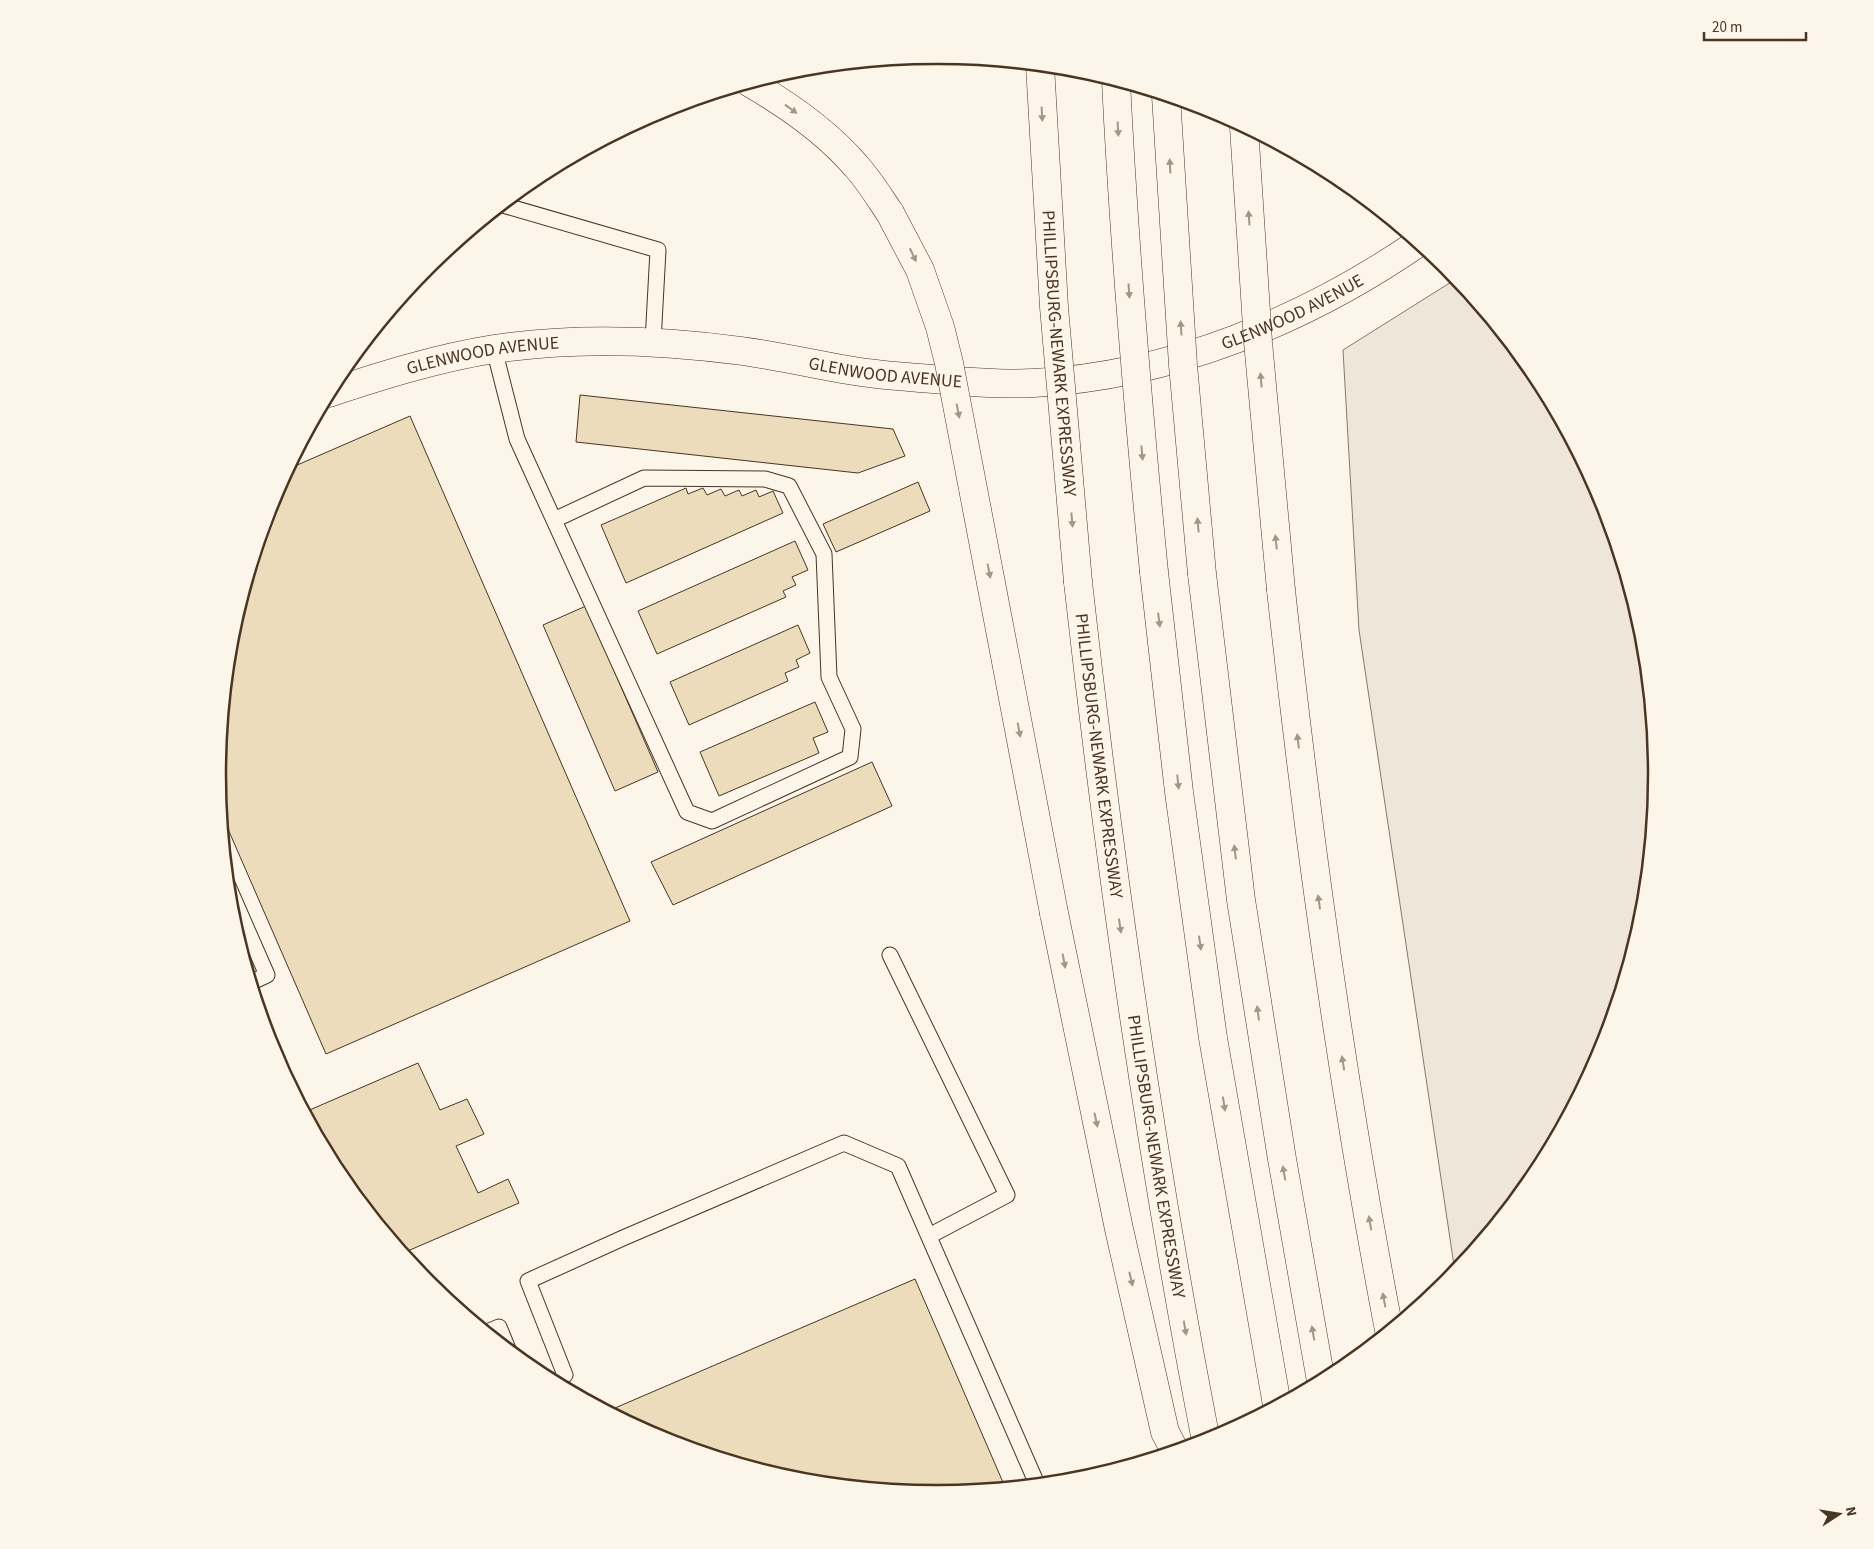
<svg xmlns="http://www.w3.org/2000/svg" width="1874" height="1549" viewBox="0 0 1874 1549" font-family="'Source Sans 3',sans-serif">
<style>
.green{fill:#ede6d9;stroke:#887966}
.building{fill:#ecdcbc;stroke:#4a3520}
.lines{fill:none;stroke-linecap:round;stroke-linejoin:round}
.lane-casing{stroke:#4a3520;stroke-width:17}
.secondary-casing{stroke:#4a3520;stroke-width:29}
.highway-casing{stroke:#4a3520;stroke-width:29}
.lane{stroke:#fbf6e9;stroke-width:15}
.secondary{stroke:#fbf6e9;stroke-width:28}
.highway{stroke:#fbf6e9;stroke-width:28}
.highway-bridge-casing{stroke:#4a3520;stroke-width:29;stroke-linecap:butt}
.highway-bridge{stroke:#fbf6e9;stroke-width:28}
.oneway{fill:#a29684}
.labels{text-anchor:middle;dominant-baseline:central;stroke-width:4;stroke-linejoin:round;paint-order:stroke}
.street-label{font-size:18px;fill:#4a3520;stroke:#fbf6e9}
.rim{fill:none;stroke:#4a3520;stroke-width:2.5}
</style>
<rect width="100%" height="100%" fill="#fbf6e9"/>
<polygon class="green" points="1456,279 1535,375 1602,499 1643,634 1656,775 1643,915 1602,1050 1535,1174 1455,1272 1359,630 1343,350"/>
<g class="building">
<polygon points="402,297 404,304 394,307"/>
<polygon points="580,395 893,429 905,456 858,473 576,442"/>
<polygon points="410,416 630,921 326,1054 221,813 218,774 231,634 272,499 288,469"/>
<polygon points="918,482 930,511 836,552 823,524"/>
<polygon points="686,488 688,494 703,488 707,495 721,489 725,496 739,490 742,496 756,490 759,497 773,491 783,513 626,583 601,525"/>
<polygon points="795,541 808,570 792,577 796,585 783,591 786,597 657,654 638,611"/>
<polygon points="586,606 658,772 615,791 543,625"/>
<polygon points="798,625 810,653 796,660 799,667 785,673 788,681 689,725 670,682"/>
<polygon points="815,702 828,732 813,738 819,753 719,796 700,752"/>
<polygon points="872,762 892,806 673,905 651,862"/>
<polygon points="418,1063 440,1110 467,1099 484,1134 456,1146 478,1193 508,1179 519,1203 403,1253 339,1174 305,1112"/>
<polygon points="915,1279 1005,1487 937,1494 796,1480 661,1439 608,1411"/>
</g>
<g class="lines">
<g class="lane-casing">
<g id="lane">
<polyline points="503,205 658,250 653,342"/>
<polyline points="494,349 517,439 537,483 687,812 712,821 850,757 853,729 829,677 824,554 789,486 765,479 644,478 554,520"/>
<polyline points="228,886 267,975 252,982"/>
<polyline points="890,955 1007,1195 929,1236"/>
<polyline points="487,1332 499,1327 508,1349"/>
<polyline points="556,1383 565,1375 528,1281 623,1238 844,1143 898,1166 1037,1484"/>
</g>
</g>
<g class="secondary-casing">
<g id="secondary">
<path id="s1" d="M329,393C383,375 438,358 494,349C574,337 661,340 742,351C778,356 813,364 848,370C876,375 904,377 933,379C966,382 1001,385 1034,383C1171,376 1306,320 1418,243"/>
</g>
</g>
<g class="highway-casing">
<g id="highway">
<path d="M750,83C788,105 827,132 856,166C869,180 879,197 890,213"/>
<polyline points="1154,572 1179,792 1213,1038 1277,1405"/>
<polyline points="1202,574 1241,900 1282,1159 1321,1381"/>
<path id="s2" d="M1078,582C1110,870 1151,1157 1206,1441"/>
<path d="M1281,590C1308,838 1342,1085 1389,1330"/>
<polyline points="1054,913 1119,1229 1165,1432 1175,1451"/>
</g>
</g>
<use href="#lane" class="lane"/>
<use href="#secondary" class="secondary"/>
<use href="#highway" class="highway"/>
<g class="highway-bridge-casing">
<g id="highway-bridge">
<path id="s3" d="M1040,65L1054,307L1078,582"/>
<path d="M1116,81C1124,245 1138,408 1154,572"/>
<polyline points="1166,96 1183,365 1202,574"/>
<polyline points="1244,127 1258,342 1281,590"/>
<polyline points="890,213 920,270 940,327 949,363 1054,913"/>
</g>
</g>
<use href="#highway-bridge" class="highway-bridge"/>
</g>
<defs><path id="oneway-solid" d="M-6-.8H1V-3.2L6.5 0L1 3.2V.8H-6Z" transform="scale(1.25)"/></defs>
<g class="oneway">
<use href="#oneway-solid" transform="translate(791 109) rotate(36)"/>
<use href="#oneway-solid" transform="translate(1042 114) rotate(87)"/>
<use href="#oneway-solid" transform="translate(1118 129) rotate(87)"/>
<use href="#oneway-solid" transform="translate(1170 166) rotate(-93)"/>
<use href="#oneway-solid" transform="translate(1249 218) rotate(-94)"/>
<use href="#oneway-solid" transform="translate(913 255) rotate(65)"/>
<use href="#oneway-solid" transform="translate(1129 291) rotate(86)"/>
<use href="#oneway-solid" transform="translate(1181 328) rotate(-94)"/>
<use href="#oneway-solid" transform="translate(1261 380) rotate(-95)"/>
<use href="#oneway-solid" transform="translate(958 411) rotate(79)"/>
<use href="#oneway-solid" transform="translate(1142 453) rotate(85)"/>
<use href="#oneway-solid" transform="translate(1072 520) rotate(85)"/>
<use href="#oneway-solid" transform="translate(1198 525) rotate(-95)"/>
<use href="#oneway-solid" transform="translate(1276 542) rotate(-96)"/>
<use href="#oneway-solid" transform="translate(989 571) rotate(79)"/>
<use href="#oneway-solid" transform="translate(1159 620) rotate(83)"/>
<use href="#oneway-solid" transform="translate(1019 730) rotate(79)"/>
<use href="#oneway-solid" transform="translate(1298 741) rotate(-97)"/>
<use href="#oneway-solid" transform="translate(1178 782) rotate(84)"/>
<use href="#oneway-solid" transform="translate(1235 852) rotate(-97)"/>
<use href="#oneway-solid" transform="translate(1319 902) rotate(-98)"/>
<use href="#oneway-solid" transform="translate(1120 926) rotate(82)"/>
<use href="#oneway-solid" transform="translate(1200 943) rotate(82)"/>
<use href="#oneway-solid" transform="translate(1064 961) rotate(79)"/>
<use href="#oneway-solid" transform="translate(1258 1013) rotate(-98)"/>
<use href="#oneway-solid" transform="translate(1343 1063) rotate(-99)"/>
<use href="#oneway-solid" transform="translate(1224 1104) rotate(81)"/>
<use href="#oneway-solid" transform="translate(1096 1120) rotate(78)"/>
<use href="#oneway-solid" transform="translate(1284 1173) rotate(-100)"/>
<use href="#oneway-solid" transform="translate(1370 1223) rotate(-100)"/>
<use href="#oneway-solid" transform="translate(1131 1279) rotate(77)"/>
<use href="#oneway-solid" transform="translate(1384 1300) rotate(-101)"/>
<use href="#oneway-solid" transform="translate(1185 1328) rotate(80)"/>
<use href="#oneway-solid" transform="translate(1313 1333) rotate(-100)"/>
</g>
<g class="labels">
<g class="street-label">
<text stroke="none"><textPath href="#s1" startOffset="984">GLENWOOD AVENUE</textPath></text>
<text stroke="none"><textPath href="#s3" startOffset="289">PHILLIPSBURG-NEWARK EXPRESSWAY</textPath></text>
<text stroke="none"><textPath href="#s1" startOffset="159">GLENWOOD AVENUE</textPath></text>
<text stroke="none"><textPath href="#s1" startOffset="565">GLENWOOD AVENUE</textPath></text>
<text stroke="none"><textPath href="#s2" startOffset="175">PHILLIPSBURG-NEWARK EXPRESSWAY</textPath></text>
<text stroke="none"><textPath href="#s2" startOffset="580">PHILLIPSBURG-NEWARK EXPRESSWAY</textPath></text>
</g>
</g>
<path d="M0 0H1874V1549H0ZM936 64H938A710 710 0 0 1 1648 774V775A710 710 0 0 1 938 1485H936A710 710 0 0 1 226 775V774A710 710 0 0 1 936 64Z" fill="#fbf6e9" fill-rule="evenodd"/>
<path class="rim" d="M936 64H938A710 710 0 0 1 1648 774V775A710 710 0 0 1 938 1485H936A710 710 0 0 1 226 775V774A710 710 0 0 1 936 64Z"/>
<g transform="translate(1839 1514) rotate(78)" stroke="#fbf6e9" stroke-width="4" paint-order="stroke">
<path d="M0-4L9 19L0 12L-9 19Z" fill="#4a3520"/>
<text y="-8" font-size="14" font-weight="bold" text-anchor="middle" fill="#4a3520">N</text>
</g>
<path d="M1704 32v8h102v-8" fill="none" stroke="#4a3520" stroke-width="2.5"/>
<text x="1712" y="32" font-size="15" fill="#4a3520" stroke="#fbf6e9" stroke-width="4" paint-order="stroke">20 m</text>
</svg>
